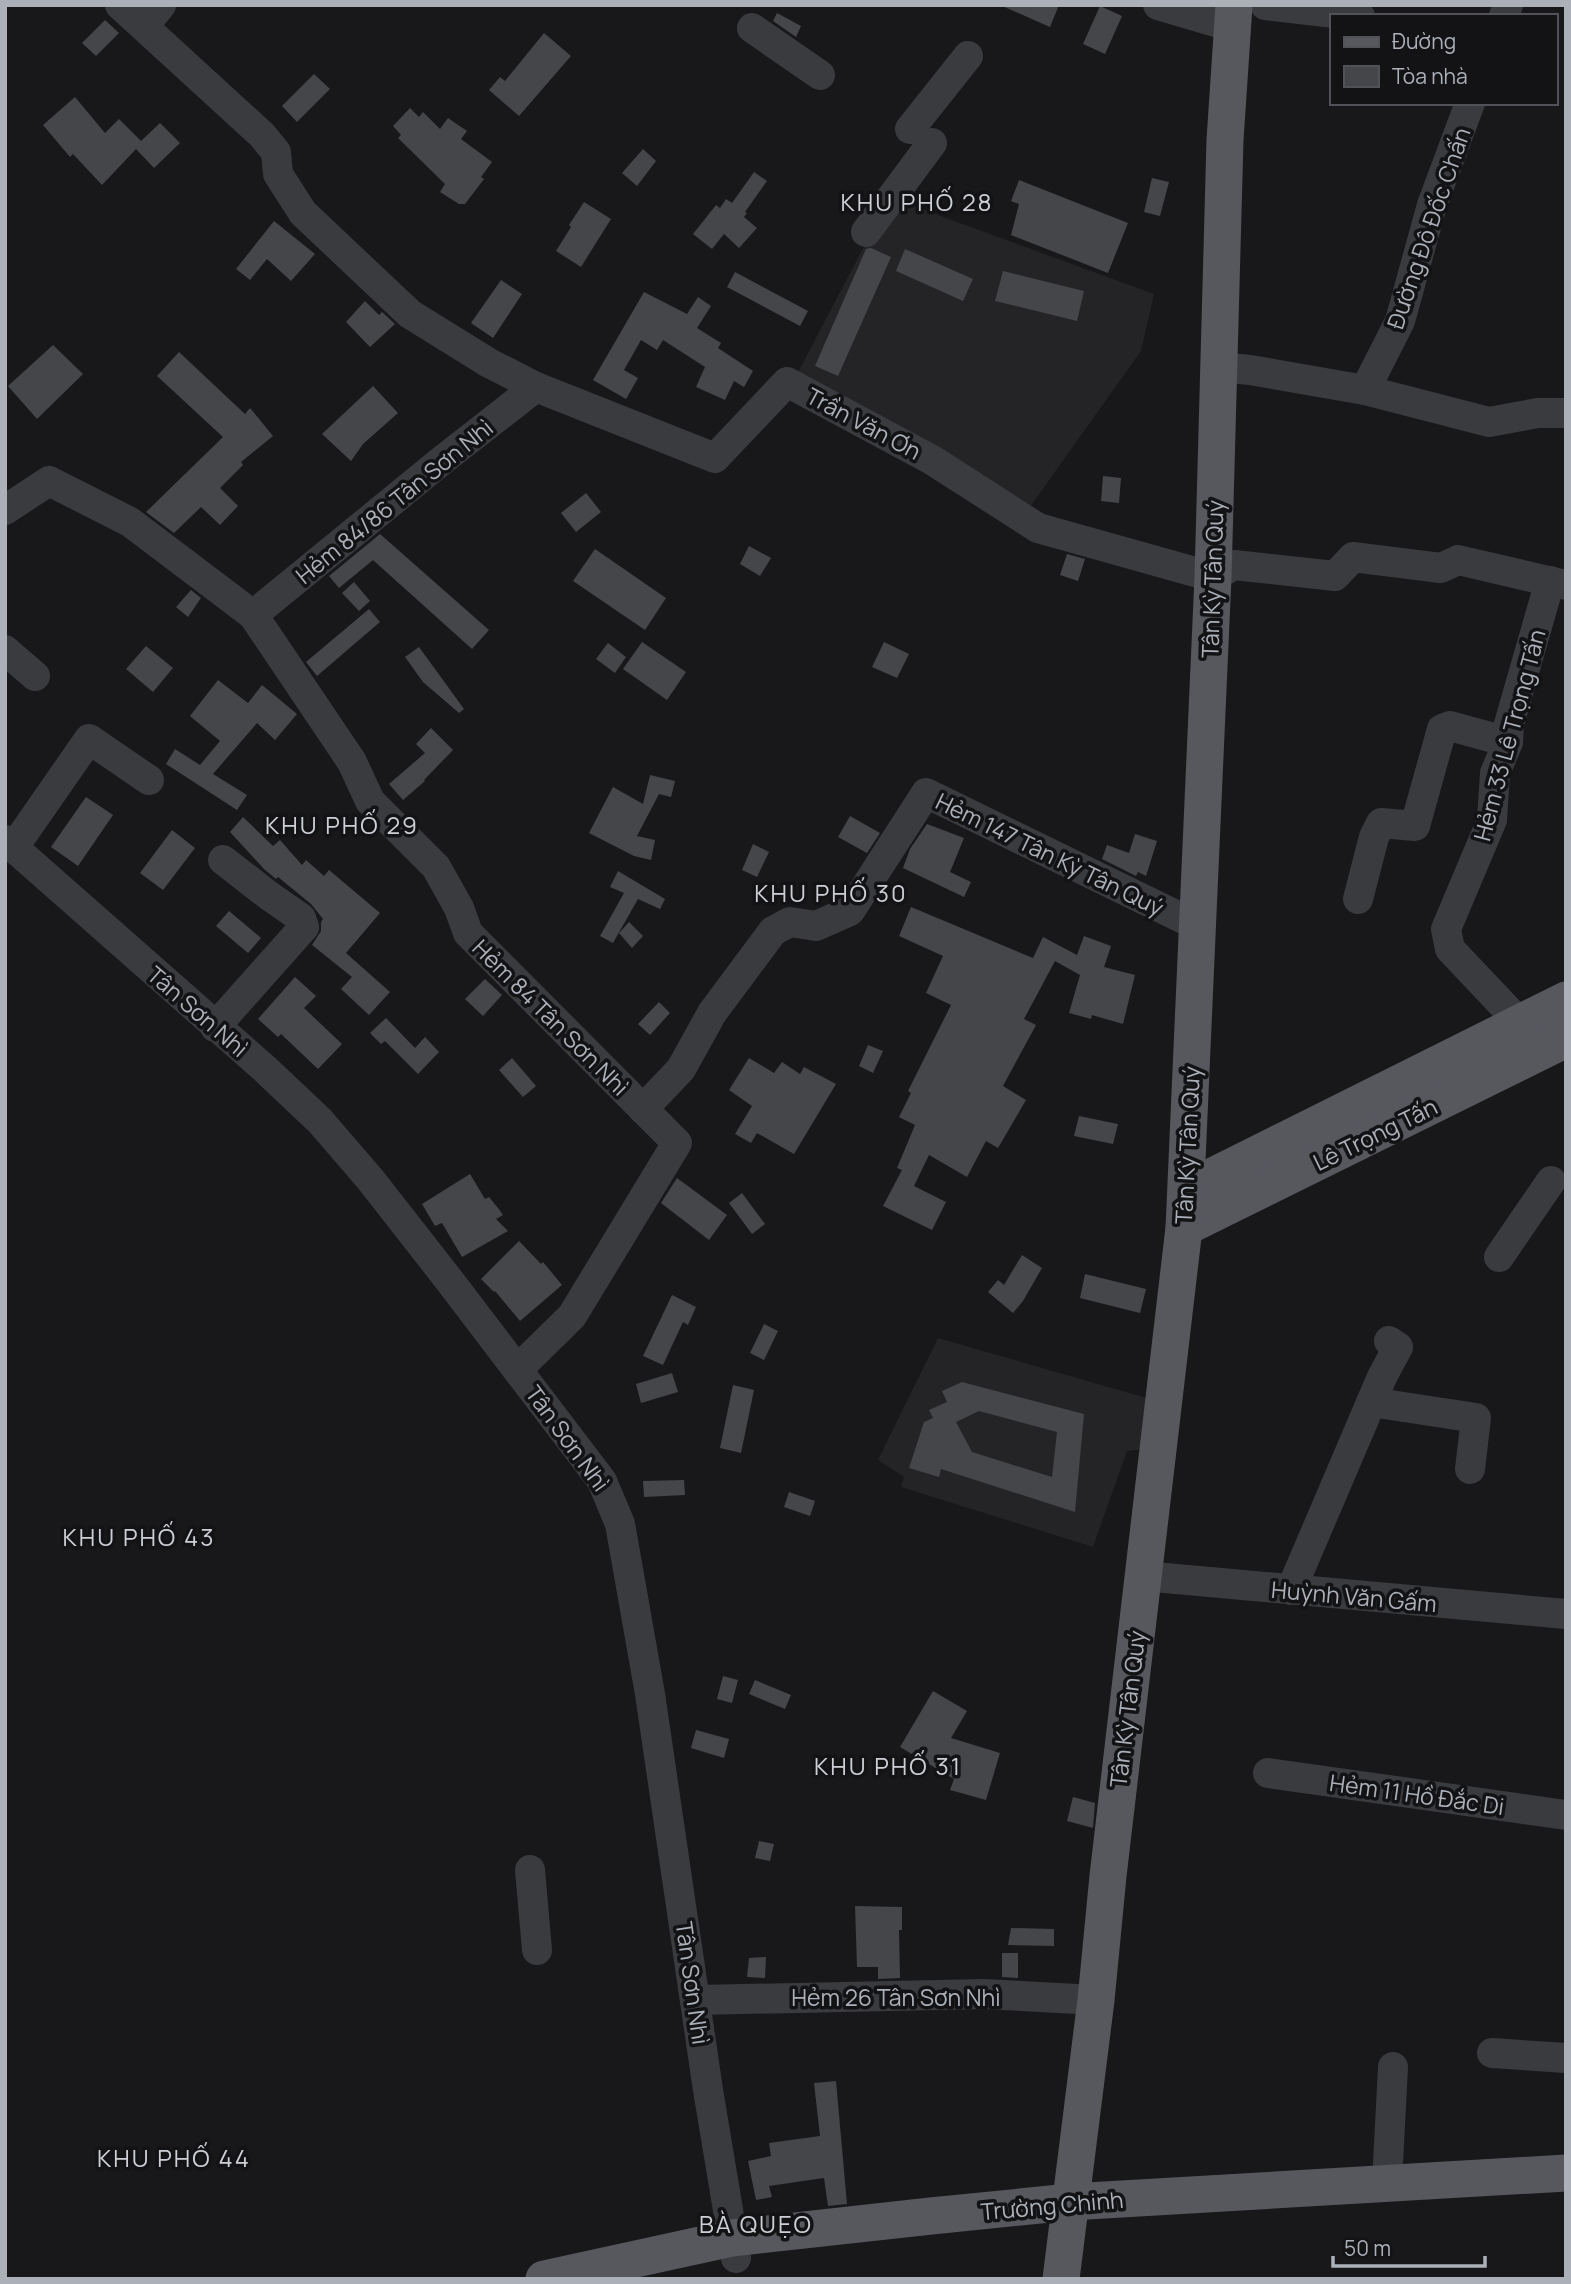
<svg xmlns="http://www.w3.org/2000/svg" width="1571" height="2284" viewBox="0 0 1571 2284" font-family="Manrope,sans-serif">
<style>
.built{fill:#242427}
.building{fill:#45464a;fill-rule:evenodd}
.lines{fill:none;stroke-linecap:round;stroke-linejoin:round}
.minor{stroke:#393b3f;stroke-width:30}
.major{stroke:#56585e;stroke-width:37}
.labels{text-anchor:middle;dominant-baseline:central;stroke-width:7;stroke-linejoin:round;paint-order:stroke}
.street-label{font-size:23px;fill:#abb0b9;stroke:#131315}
.neighbourhood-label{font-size:24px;letter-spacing:2px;fill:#cccfd5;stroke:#131315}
</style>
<rect width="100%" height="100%" fill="#18181a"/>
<g class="built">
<polygon points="897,200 1154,294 1141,351 1025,514 795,378 870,235"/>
<polygon points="938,1338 1150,1399 1145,1449 1127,1451 1093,1547 901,1487 904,1477 878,1460"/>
</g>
<g class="building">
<polygon points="1000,5 1059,5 1050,27"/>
<polygon points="1100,6 1122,16 1105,54 1083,44"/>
<polygon points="777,13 801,26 796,37 773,21"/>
<polygon points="105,20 119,33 96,56 82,43"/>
<polygon points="544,33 571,56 519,116 489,90 500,77 505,81"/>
<polygon points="314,74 330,89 297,122 282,106"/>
<polygon points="75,97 105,133 119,119 141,141 160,123 180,143 154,168 136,149 102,185 73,154 70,157 43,125"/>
<polygon points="410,108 419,117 423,112 440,129 448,118 467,131 461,139 492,162 481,177 484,179 465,204 459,204 440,192 445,184 398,138 401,135 393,126"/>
<polygon points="643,149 656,161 637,186 622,173"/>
<polygon points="754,172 767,181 745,212 747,213 744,217 757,228 739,248 724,234 712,249 693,234 716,205 720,208 726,199 732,203"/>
<polygon points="1152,178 1169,182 1160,216 1144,212"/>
<polygon points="1019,180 1128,223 1108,273 1011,235 1019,204 1011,201"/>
<polygon points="584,202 611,219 581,267 556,251 571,227 569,225"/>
<polygon points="274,221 315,254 291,281 267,259 250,280 236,269"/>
<polygon points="871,248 891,257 838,376 815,366 866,249"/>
<polygon points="905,249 973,279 963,301 896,271"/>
<polygon points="1003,271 1084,291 1077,321 995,301"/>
<polygon points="735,272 808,311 800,326 727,287"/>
<polygon points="501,280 522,294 493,338 471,323"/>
<polygon points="644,292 687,314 698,297 711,306 697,328 721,343 718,348 753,371 744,387 734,381 725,400 696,387 705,367 663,340 657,350 641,340 624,370 638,378 626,399 593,380"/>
<polygon points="365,301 379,315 382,312 395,324 370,347 346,322"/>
<polygon points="53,345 83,374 37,419 8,386"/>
<polygon points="179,352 245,414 250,408 273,436 241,462 243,465 220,488 238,506 220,525 201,507 174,533 146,512 223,437 157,376"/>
<polygon points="373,386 398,413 363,444 351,461 322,434"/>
<polygon points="1103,476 1121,478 1119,503 1101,501"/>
<polygon points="586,493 601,512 576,532 561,513"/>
<polygon points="380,534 489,630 472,649 373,560 339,588 329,576"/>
<polygon points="749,546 771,558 760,576 740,564"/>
<polygon points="595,549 666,598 645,630 573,581"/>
<polygon points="1067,554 1085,559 1078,581 1060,575"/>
<polygon points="354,582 370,601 359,611 342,593"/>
<polygon points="191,590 201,598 188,617 176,607"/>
<polygon points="369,609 380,622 317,676 306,662"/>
<polygon points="642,642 686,672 667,700 623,669"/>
<polygon points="884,642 909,654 897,678 872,667"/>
<polygon points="608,643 626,657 615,673 596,659"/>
<polygon points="146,646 173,668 153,692 126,669"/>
<polygon points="419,647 464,709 459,713 423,682 405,657"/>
<polygon points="218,680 248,703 262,685 297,714 275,740 257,723 213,774 247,795 237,810 166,764 175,749 200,765 220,741 190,716"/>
<polygon points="431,728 453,750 424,780 425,781 403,800 389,784 425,753 416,744"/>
<polygon points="650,775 675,781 671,797 659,794 637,836 655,840 651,860 634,856 589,833 613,787 643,804"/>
<polygon points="86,797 113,815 78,866 51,847"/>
<polygon points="850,816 880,833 867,853 838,837"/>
<polygon points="243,817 273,846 280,840 302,865 306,860 324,876 329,870 380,913 346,953 390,992 369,1015 341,989 352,977 312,945 321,931 321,922 323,919 311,904 278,877 276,879 264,869 230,832"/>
<polygon points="927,824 964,838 950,872 971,882 964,897 903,868 910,849"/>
<polygon points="172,830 195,848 163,890 140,873"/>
<polygon points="1135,834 1157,841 1146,876 1138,872 1136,876 1102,859 1107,845 1129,853"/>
<polygon points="753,844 769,852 757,877 742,870"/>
<polygon points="618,871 665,899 660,909 638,899 613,943 600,936 624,893 610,887"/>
<polygon points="911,907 1033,958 1043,937 1077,955 1084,936 1111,946 1104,967 1135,975 1123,1024 1092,1015 1091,1019 1069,1013 1080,975 1055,961 1024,1019 1036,1025 1003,1086 1026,1100 998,1148 986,1141 967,1177 929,1155 914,1186 946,1202 932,1230 883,1206 902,1170 897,1168 915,1125 899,1117 911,1093 908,1091 951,1005 926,993 943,956 899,936"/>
<polygon points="229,911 261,938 248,953 216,926"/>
<polygon points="629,922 643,936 632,948 619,933"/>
<polygon points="295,977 316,996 304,1008 342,1044 318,1069 281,1034 278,1037 258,1019"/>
<polygon points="485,979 502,995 483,1016 465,999"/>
<polygon points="659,1002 670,1013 650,1035 638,1024"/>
<polygon points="386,1018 415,1048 425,1037 439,1052 418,1074 385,1041 381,1044 370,1033"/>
<polygon points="868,1045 883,1051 873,1073 859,1066"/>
<polygon points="512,1058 536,1086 523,1097 499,1070"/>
<polygon points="749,1058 774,1073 782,1062 800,1074 804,1067 836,1084 794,1154 757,1133 751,1143 735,1134 752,1106 729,1090"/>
<polygon points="1079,1116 1118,1124 1113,1144 1074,1136"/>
<polygon points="470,1174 485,1199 489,1197 498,1208 503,1215 496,1219 508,1231 462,1257 442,1223 435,1226 422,1204"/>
<polygon points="677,1178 727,1215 709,1240 661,1203"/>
<polygon points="742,1193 765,1224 752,1234 729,1203"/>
<polygon points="519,1241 541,1264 543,1262 562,1285 520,1321 495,1291 494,1292 481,1279"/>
<polygon points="1022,1255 1042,1268 1023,1301 1013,1313 988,1292 998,1280 1004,1285"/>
<polygon points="1085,1274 1146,1289 1140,1313 1080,1298"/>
<polygon points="672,1295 696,1307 688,1325 683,1322 663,1365 643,1356"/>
<polygon points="764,1324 778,1331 764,1360 750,1353"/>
<polygon points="672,1373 678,1392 641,1403 636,1384"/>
<path d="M962,1382L1084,1414L1075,1512L941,1469L939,1477L909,1468L924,1422L933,1418L929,1410L947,1402L942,1391ZM979,1411L1057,1432L1052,1477L972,1452L956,1422Z"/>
<polygon points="733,1385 754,1390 741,1453 720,1448"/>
<polygon points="684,1480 685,1495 644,1497 643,1481"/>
<polygon points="789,1492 815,1501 810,1516 784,1507"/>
<polygon points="723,1676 738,1680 732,1703 717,1699"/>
<polygon points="755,1680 791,1695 785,1709 749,1694"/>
<polygon points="933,1691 967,1711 951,1738 1000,1753 986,1800 950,1790 954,1779 900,1747"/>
<polygon points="696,1730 729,1739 724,1758 691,1748"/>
<polygon points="1073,1797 1095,1803 1093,1828 1067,1821"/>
<polygon points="759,1841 774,1844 770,1861 755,1858"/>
<polygon points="855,1906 902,1907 902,1930 899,1930 900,1978 878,1979 878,1967 857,1967"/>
<polygon points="1011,1928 1054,1929 1054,1946 1008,1945"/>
<polygon points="1002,1953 1018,1953 1018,1978 1002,1977"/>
<polygon points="766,1957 765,1978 747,1977 749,1958"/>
<polygon points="836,2081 847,2204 828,2206 824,2178 769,2186 772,2197 756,2200 748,2161 771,2156 769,2143 820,2136 814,2083"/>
</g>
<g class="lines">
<g class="minor">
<polyline points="120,5 262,135 276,152 278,174 303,213 410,314 489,363 536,387 715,458 787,382 932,460 1038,528 1213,577 1234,565 1335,576 1353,557 1441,568 1458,560 1566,585"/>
<polyline points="1158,5 1233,27"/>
<polyline points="1265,5 1360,16"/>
<polyline points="1504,16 1508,5"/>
<polyline points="144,26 161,5"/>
<polyline points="752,28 820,75"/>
<polyline points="910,129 968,56"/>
<polyline points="866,232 932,143"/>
<polyline points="1219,367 1250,370 1365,390 1489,422 1538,413 1566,413"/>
<polyline points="1365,390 1400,321 1432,205 1470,103"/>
<polyline points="5,510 49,481 130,522 253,615 352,762 370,801 436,867 459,908 468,933 677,1143 572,1316 518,1369"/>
<polyline points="253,615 440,462 536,387"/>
<polyline points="5,650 35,676"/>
<polyline points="5,840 265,1069 320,1121 370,1179 449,1280 602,1481 620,1524 650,1694 708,2090 736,2258"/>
<polyline points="14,847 89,739 149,780"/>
<polyline points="1358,899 1374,837 1381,823 1415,826 1442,729 1450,726 1508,742"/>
<polyline points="1520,1023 1450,949 1446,929 1492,820 1495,773 1508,742 1509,724 1550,581"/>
<polyline points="215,1027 304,927 301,918 268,895 223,860"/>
<polyline points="643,1109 681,1069 712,1013 773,931 790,922 816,926 850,911 926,793 1196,925"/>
<polyline points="1499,1257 1551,1181"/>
<polyline points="1371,1402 1476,1418 1470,1469"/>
<polyline points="1143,1576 1566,1614"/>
<polyline points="1291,1590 1382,1377 1398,1347 1389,1341"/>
<polyline points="1268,1773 1566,1815"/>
<polyline points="530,1870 537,1950"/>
<polyline points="696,2000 985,1994 1096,2000"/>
<polyline points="1492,2053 1566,2058"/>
<polyline points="1387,2183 1393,2067"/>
</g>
<g class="major">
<polyline points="1187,1189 1566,1000"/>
<polyline points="1184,1228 1566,1039"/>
<polyline points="544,2279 732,2238 931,2216 1070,2202 1566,2173"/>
<polyline points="1061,2279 1096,2000 1108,1876 1184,1228 1213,577 1225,140 1234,5"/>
</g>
</g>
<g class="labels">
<g class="street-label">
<text transform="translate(1428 228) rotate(-71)">Đường Đô Đốc Chấn</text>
<text transform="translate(864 423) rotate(28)">Trần Văn Ơn</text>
<text transform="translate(394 501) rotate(-39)">Hẻm 84/86 Tân Sơn Nhì</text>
<text transform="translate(1212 579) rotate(-88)">Tân Kỳ Tân Quý</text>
<text transform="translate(1509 735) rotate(-75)">Hẻm 33 Lê Trọng Tấn</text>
<text transform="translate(1050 854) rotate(26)">Hẻm 147 Tân Kỳ Tân Quý</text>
<text transform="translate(198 1011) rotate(41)">Tân Sơn Nhì</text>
<text transform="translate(551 1017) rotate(45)">Hẻm 84 Tân Sơn Nhì</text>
<text transform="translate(1375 1134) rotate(-26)">Lê Trọng Tấn</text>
<text transform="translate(1187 1145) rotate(-87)">Tân Kỳ Tân Quý</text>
<text transform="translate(568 1438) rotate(54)">Tân Sơn Nhì</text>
<text transform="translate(1354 1596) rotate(5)">Huỳnh Văn Gấm</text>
<text transform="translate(1127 1709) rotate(-83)">Tân Kỳ Tân Quý</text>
<text transform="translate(1417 1794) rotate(8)">Hẻm 11 Hồ Đắc Di</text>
<text transform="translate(693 1983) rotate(82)">Tân Sơn Nhì</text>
<text x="896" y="1997">Hẻm 26 Tân Sơn Nhì</text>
<text transform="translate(1052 2205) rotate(-5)">Trường Chinh</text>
</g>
<g class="neighbourhood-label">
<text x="917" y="201">KHU PHỐ 28</text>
<text x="342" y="824">KHU PHỐ 29</text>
<text x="831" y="892">KHU PHỐ 30</text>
<text x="139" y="1536">KHU PHỐ 43</text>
<text x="888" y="1765">KHU PHỐ 31</text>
<text x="174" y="2157">KHU PHỐ 44</text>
<text x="756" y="2223">BÀ QUẸO</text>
</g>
</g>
<rect width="1571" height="2284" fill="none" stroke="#abb0b9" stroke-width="14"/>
<rect x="1330" y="14" width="228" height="91" fill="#131315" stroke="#505257" stroke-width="2"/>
<rect x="1344" y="37" width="35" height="10" fill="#56585e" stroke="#505257" stroke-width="2"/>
<text x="1392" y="49" font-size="21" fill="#abb0b9">Đường</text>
<rect x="1344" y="66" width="35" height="21" fill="#45464a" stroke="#505257" stroke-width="2"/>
<text x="1392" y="84" font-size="21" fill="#abb0b9">Tòa nhà</text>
<path d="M1333 2256v10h152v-10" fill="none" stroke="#abb0b9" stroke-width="3.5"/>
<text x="1344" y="2256" font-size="21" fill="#abb0b9" stroke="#131315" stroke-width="5" paint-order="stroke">50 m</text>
</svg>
